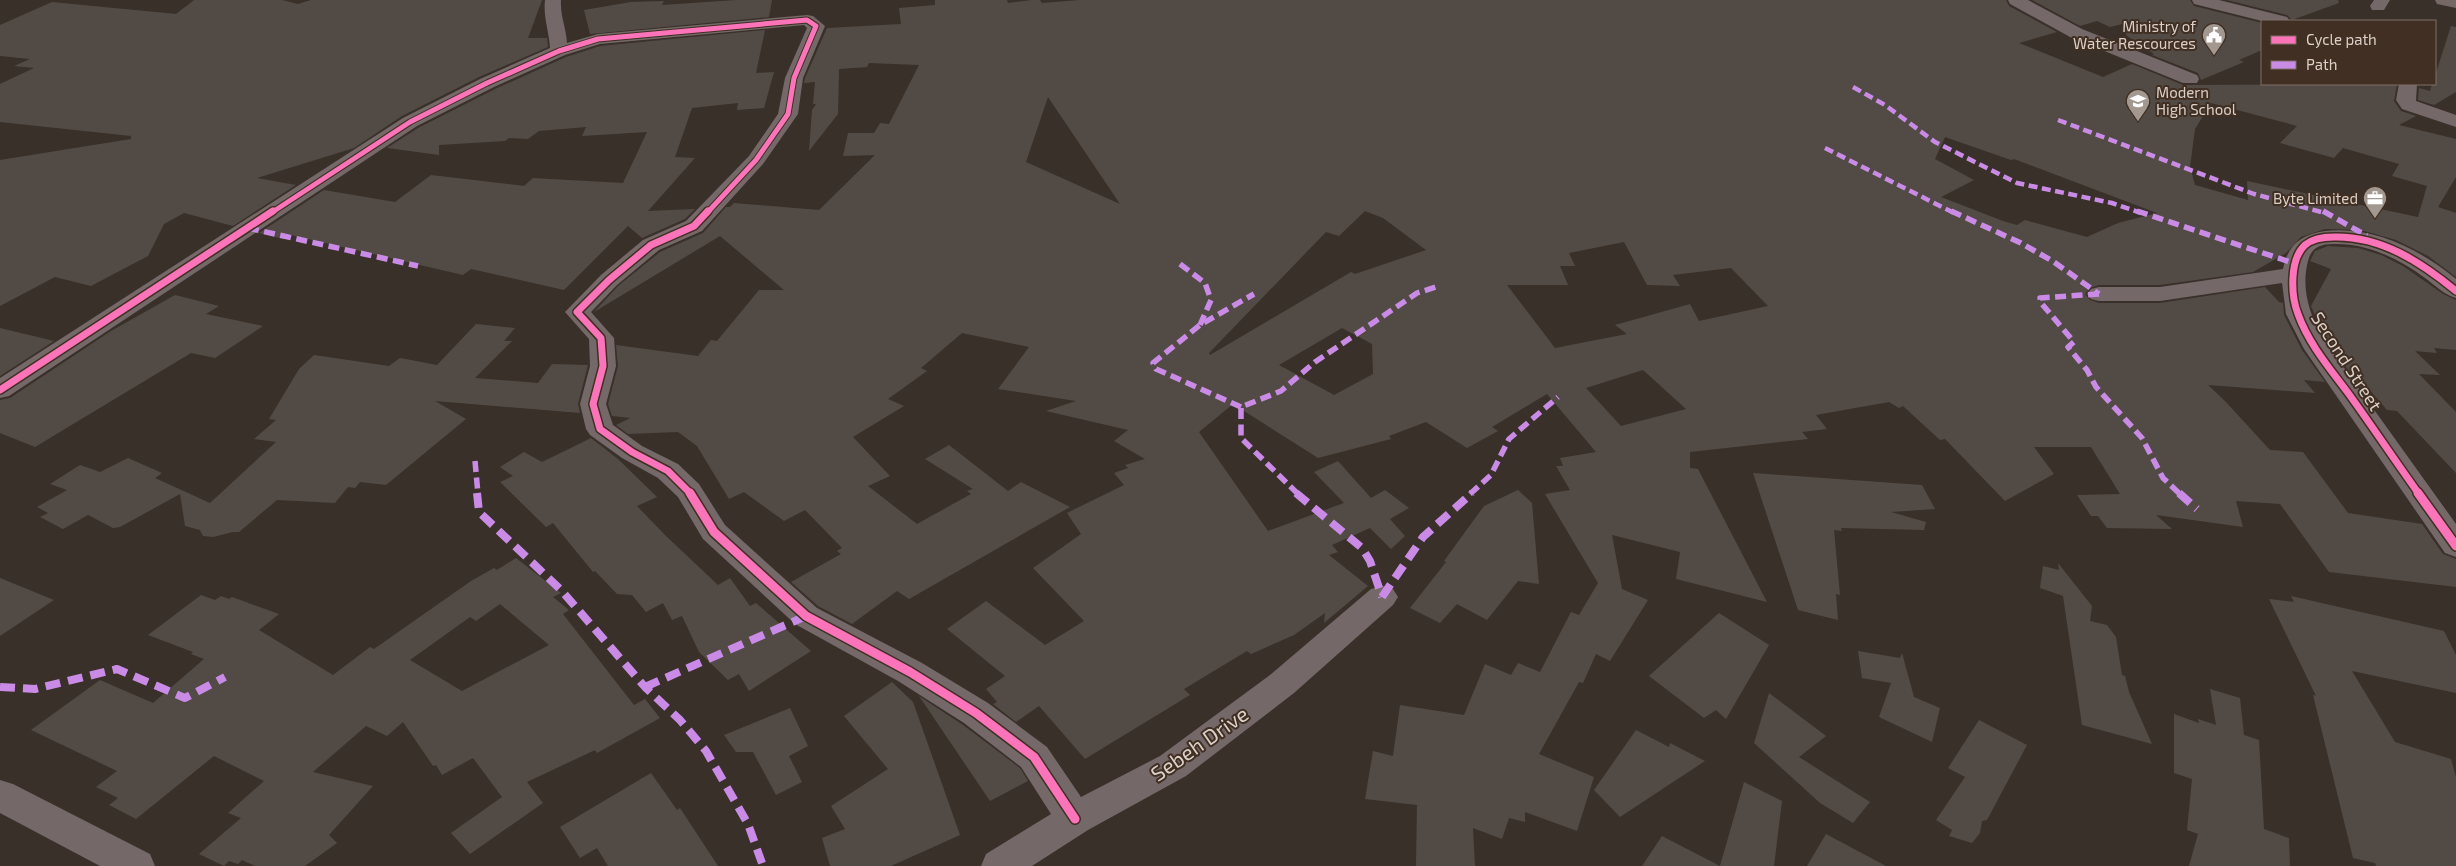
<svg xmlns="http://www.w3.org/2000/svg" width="2456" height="866" viewBox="0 0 2456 866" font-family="'Exo 2',sans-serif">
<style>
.building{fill:#524b45;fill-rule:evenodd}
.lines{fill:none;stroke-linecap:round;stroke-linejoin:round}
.minor{fill:#746868;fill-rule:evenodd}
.major{fill:#756865;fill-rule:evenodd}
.quiet-far2{stroke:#ca8be6;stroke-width:4.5;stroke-dasharray:9 4.5;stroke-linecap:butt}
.quiet-far1{stroke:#ca8be6;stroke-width:5.5;stroke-dasharray:11 5.5;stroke-linecap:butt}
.quiet{stroke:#ca8be6;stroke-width:8;stroke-dasharray:15 8;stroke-linecap:butt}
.cycleway-far2-casing{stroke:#402f22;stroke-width:7}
.cycleway-far1-casing{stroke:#402f22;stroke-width:10}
.cycleway-casing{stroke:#402f22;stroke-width:12}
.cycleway-far2{stroke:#fb73b8;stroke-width:5}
.cycleway-far1{stroke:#fb73b8;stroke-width:7}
.cycleway{stroke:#fb73b8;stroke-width:9}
.labels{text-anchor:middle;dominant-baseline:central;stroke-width:4;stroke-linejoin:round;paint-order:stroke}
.far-poi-label{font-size:15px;fill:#dbd0c8;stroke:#402f22;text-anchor:end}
.street-label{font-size:18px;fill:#dbd0c8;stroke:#402f22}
.near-street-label{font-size:21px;fill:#dbd0c8;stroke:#402f22}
</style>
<rect width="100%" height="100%" fill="#393029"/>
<g class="building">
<polygon points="194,0 282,0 298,4 311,0 542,0 528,38 547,38 548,47 479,77 402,116 354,148 257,178 296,185 233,226 184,213 164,224 148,256 91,286 55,277 0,306 0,160 131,139 131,136 0,122 0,84 34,68 14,66 30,59 0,56 0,25 52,2 176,14"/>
<polygon points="736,0 772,0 769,17 590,34 584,10 631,2 664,1 662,5"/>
<path d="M935,0H1007L1008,3L1032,0H1040L1042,3L1080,0H2006L2009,6L2057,32L2019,43L2103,77L2132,64L2183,85L2397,84L2394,101L2401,111L2416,116L2399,125L2456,139V177L2438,207L2456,213V277L2428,256L2396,240L2361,230L2325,229L2301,237L2286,253L2253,272L2160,285H2099L2090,288L2085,294L2090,300L2099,303H2160L2265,287L2279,302L2283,303L2284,315L2302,350L2325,382L2304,380L2315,393L2208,385L2225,401L2270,450L2303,452L2348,513L2422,524L2443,554L2456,559V587L2329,572L2280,504L2236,501L2243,527L2156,515L2172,529L2107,528L2098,516H2091L2077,495L2120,494L2091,447H2034L2054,474L2005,501L1945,439L1940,440L1903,406L1899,408L1889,402L1816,415L1827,429L1802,432L1808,439L1690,452V468L1698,469L1767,602L1676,579L1680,552L1612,535L1622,589L1648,600L1610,661L1596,654L1583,683L1579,682L1539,754L1594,777L1577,831L1525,812V822L1509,818L1502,839L1473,828L1475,866H1416L1417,805L1365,799L1373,751L1393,756L1400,705L1464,715L1485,664L1511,675L1518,663L1540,672L1571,612L1579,615L1598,583L1545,494L1570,490L1556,466H1563L1560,458L1596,452L1547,394L1492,427L1498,431L1467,448L1426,422L1389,436L1391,439L1318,458L1233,404L1199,432L1268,531L1344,503L1314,472L1338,461L1371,498L1385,490L1409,508L1390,519L1405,536L1391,549L1370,528L1332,545L1338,552L1329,555L1368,586L1324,623L1325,613L1294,635L1251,654L1247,651L1184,689L1190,695L1085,759L1039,706L1016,722L993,704L997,702L986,689L1005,676L947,629L986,601L1045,645L1084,621L1033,568L1081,534L1067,513L1124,485L1114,473L1128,468L1125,465L1145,459L1114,441L1128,430L1046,411L1076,401L998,389L1029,347L962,333L921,368L927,371L888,399L904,406L853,437L890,476L868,486L917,524L971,494L967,491L973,489L925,459L949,445L1008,491L1021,482L1070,507L909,599L897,591L852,624L818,606L791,582L841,554L837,551L842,548L805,510L784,521L744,492L729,499L697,446L678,432L628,434L616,425L630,418L612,416L608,404L618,366L616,345L698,356L711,340L717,341L759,290H784L720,236L594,312L618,286L660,252L703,233L726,207H730L734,203L819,210L875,155L843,156L848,133H874L880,123L889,124L919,65L869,63L867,67L839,69L838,114L809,151L812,110L816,104H813L815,82L804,83L805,78L827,28L901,24L899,8L935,5ZM1048,97L1120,204L1026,162ZM2211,103L2297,126L2280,143L2334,158L2343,148L2399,164L2392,176L2427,186L2418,217L2247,181L2248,200L2195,185L2190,167L2195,129ZM1945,137L2011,160L2014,159L2157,213L2118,223L2087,237L2025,220L2017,225L2003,221L1941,197L1974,180L1935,159ZM1365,211L1383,218L1426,250L1355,274L1351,272L1210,355L1209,353L1326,232L1339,236ZM1624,242L1647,285L1680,286L1673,275L1731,268L1768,306L1699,321L1690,304L1615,325L1627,334L1555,348L1507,285H1568L1560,266H1575L1569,253ZM1342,328L1372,344L1373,374L1334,395L1279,365ZM1643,370L1686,409L1621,426L1586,388Z"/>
<polygon points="2032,0 2190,0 2194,6 2262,23 2262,50 2239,60 2244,62 2201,80 2198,73 2152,55 2154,54 2127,36 2122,24 2110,27 2097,21 2080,26"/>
<polygon points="2227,0 2338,0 2339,3 2292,20 2287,15"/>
<polygon points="2451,26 2456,27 2456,92 2434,105 2418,100 2419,88 2430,91 2432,84 2435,84 2435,76"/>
<polygon points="765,30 756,73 774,72 764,108 737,110 738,103 692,108 675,157 695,158 648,211 695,209 685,219 642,238 628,226 564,290 471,269 463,275 291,235 284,239 259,233 324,190 395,202 431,175 524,186 533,178 623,183 647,132 582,136 586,127 539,131 528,139 509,138 505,141 439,145 439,155 387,148 418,128 495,89 566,57 600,46"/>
<polygon points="2328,246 2358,248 2381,255 2403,266 2443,294 2456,300 2456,350 2434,348 2437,353 2415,351 2440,375 2419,374 2456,412 2456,473 2397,411 2387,410 2368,388 2360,387 2324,336 2311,306 2331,269 2310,261 2315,251"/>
<polygon points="175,295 219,306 206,314 263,326 215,358 191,353 35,447 0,433 0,400 10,398 111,331"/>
<polygon points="476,324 515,328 504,341 512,341 475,378 538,383 552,364 588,365 578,404 580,413 435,401 466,419 386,485 360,482 355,488 348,487 335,503 277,500 239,532 233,532 213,537 203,536 200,530 185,526 180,494 120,527 113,528 88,515 63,529 40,517 48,513 37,507 67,490 50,484 80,465 100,472 128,458 162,473 155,478 210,503 276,442 254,439 276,420 269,419 299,369 314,355 389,366 400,358 437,365"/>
<polygon points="0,328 54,341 0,376"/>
<polygon points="591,438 618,459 657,497 637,506 666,536 718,585 730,578 750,606 756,603 811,651 749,691 739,674 728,680 699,652 682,616 672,620 663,603 646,612 632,595 617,594 595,571 593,572 553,523 546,527 500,482 513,476 500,467 524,452 542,462"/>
<polygon points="1753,473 1922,485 1935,509 1891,512 1926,522 1924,530 1841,528 1842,531 1834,530 1840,595 1836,594 1838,620 1798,610"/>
<polygon points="1518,490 1532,503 1539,584 1518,581 1487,620 1457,604 1440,623 1410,608 1446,562 1444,561 1484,506"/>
<path d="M516,558L561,593L553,597L569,610L563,614L634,705L645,699L660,718L597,753L595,750L527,782L543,803L470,854L451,833L502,797L473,758L442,775L436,765L433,766L403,722L387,736L366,726L313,772L373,786L329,835L337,843L305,866H255L242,860L238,864L229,861L224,866L199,854L241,818L228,813L264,781L214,756L136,819L109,805L118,798L96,787L117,771L31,730L100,680L153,703L204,659L191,654L193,652L148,635L201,595L215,600L221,596L229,599L232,597L279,614L259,630L333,675L370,647L374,649L471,581L494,568L497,570ZM500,604L549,645L462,691L410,660L470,617L476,621Z"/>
<polygon points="2058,563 2092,606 2090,621 2107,625 2116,637 2122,675 2125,676 2129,692 2152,744 2082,725 2063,596 2040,588 2043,566 2059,570"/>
<polygon points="0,578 54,600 0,636"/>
<polygon points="2291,596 2444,631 2456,655 2456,693 2352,671 2395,742 2451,759 2456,777 2456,866 2376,866 2375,863 2353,858 2313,695 2316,696 2269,599 2294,602"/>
<polygon points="1719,613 1769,645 1726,719 1716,710 1704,718 1649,676"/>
<polygon points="1858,651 1900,658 1902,653 1914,697 1940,708 1932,742 1879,717 1891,683 1862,678"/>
<polygon points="892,682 913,702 960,835 891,866 830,866 822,838 845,829 831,806 888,769 844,716"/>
<polygon points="2210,689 2240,698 2244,735 2259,740 2264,829 2289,838 2290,866 2189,866 2198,834 2187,830 2192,779 2174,773 2174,714 2199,723 2198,719 2216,725"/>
<polygon points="1769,693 1826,736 1799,757 1870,802 1853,823 1820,803 1754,743"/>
<polygon points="919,696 963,725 1020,768 1028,781 990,801"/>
<polygon points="790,708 808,746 789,756 802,782 776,795 753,752 736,752 724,735"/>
<polygon points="1979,720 2027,745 1987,820 1982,821 1980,833 1972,843 1949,836 1952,830 1936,820 1965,777 1948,768"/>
<polygon points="1636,730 1669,747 1670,743 1705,761 1620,817 1594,790"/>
<polygon points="651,773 677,810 680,808 718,866 608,866 597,848 580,858 560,827"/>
<polygon points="1744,782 1782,801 1774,866 1642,866 1662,836 1720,866"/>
<polygon points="1826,834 1886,866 1807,866"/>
</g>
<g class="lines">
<g class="minor">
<path d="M545,0H561C560,16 566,27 567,43L598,34L807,15L813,16L825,26L803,78L798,114L763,164L702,231L659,250L617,285L591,312L614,338L616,366L606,404L613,425L642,446L678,464L699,484L725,525L817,608L922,663L988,703L1047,747L1081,797L1160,756L1270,675L1371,589L1382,586L1393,589L1398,597L1393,605L1294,693L1186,776L1088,830L1032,866H981L986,854L1051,814L1021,767L964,723L898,681L795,624L703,539L678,497L658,478L622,458L590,435L586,429L580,404L590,366L589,339L565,312L601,275L643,240L686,221L749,156L778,114L785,78L807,28L804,25L600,44L565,55L494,87L417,126L9,396L0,398V378L403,118L480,79L550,48C549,31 543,17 545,0Z"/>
<polygon points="2008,0 2028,0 2082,29 2197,75 2199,79 2197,83 2183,83 2070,37 2010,4"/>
<polygon points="2192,0 2219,0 2287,17 2290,21 2262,21 2194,4"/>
<polygon points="2374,0 2390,0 2384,10 2372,10 2370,6"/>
<polygon points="2399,84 2417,84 2416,101 2456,115 2456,127 2402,109 2396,100"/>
<path d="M2325,231C2373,226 2420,249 2456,279V298C2444,295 2435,285 2425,278C2398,258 2367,243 2333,244C2320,244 2311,248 2308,261C2301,288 2309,313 2322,337L2456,524V557L2445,553L2304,349L2286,314L2282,283L2160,301H2099L2091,299L2087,294L2091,289L2099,287H2160L2283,269C2288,244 2301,235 2325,231Z"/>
<polygon points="0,780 13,784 150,854 155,866 100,866 0,813"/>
</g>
<polygon class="major" points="2435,0 2456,0 2456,8 2437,4"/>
<g class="quiet-far2">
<polyline points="1853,87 1885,105 1935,142 2017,183 2112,203 2141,213"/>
<polyline points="2058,120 2254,194 2325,213"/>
<polyline points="1825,148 1954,213"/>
</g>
<g class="quiet-far1">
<polyline points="1951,211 2021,243 2054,262 2099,294"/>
<polyline points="2137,211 2296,264"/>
<polyline points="2323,211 2367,236"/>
<polyline points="248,228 418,266"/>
<polyline points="1180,264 1205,283 1211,300 1200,325"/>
<polyline points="2099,294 2040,298 2042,304 2074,342 2068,347 2087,370 2096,387 2142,438 2163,478 2180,494"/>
<polyline points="1241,407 1156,369 1153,363 1200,325 1254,294"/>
<polyline points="475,461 478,494"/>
<polyline points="1298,494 1241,438 1241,407 1281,391 1315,362 1417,293 1436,287"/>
<polyline points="1470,494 1491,475 1509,439 1558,397"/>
</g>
<g class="quiet">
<polyline points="477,493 479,512 561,590 645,687 680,720 706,751 748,824 763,866"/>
<polyline points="1296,493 1362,548 1370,561 1382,597"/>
<polyline points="2179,493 2197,509"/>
<polyline points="1382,597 1423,537 1472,493"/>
<polyline points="0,687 35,689 117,669 185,698 225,677"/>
<polyline points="645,687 806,616"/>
</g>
<g class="cycleway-far2-casing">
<polyline id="cycleway-far2" points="271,213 410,122 487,83 559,51 598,39 807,20 816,26 794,78 788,114 756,160 707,213"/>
</g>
<g class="cycleway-far1-casing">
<g id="cycleway-far1">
<polyline points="0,390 273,211"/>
<polyline points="691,494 668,471 632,452 600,429 593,404 603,366 601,338 577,312 609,280 651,245 694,226 708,211"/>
<path d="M2419,494C2396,462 2374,429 2351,397C2332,371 2309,345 2298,314C2291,296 2289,260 2305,245C2312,239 2324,237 2334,237C2381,236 2421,262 2456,291"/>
</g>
</g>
<g class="cycleway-casing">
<g id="cycleway">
<polyline points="690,493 714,532 806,616 910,672 976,713 1034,757 1075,819"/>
<polyline points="2418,493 2456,546"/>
</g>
</g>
<use href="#cycleway-far2" class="cycleway-far2"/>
<use href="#cycleway-far1" class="cycleway-far1"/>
<use href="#cycleway" class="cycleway"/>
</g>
<defs>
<g id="civic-pin" transform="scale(1.25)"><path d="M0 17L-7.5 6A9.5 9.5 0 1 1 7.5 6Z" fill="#a29890" stroke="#402f22"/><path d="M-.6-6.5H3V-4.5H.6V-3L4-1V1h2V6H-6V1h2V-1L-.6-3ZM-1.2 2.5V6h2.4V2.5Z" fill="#fff"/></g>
<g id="school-pin" transform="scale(1.25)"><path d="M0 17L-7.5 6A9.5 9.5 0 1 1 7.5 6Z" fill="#a29890" stroke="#402f22"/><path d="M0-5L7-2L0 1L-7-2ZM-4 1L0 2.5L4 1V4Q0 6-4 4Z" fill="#fff"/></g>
<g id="office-pin" transform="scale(1.25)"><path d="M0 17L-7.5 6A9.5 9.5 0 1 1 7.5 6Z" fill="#a29890" stroke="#402f22"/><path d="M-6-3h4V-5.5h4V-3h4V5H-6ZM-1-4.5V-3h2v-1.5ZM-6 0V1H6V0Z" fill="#fff"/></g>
</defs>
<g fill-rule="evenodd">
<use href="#civic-pin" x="2214" y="35"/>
<use href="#school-pin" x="2138" y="101"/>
<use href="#office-pin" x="2375" y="198"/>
</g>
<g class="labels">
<g class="far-poi-label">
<text x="2196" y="26">Ministry of<tspan x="2196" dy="17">Water Rescources</tspan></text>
<text x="2156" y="92" text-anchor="start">Modern<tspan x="2156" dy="17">High School</tspan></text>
<text x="2358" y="198">Byte Limited</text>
</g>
<g class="street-label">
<text transform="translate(2347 361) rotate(57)">Second Street</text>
</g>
<g class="near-street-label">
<text transform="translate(1199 743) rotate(-35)">Sebeh Drive</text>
</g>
</g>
<rect x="2261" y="20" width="175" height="65" fill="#402f22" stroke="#7e6f64"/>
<rect x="2271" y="36" width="25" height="8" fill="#fb73b8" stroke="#7e6f64"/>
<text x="2306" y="45" font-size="15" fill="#dbd0c8">Cycle path</text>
<rect x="2271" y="61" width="25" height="8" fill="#ca8be6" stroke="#7e6f64"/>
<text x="2306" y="70" font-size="15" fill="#dbd0c8">Path</text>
</svg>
